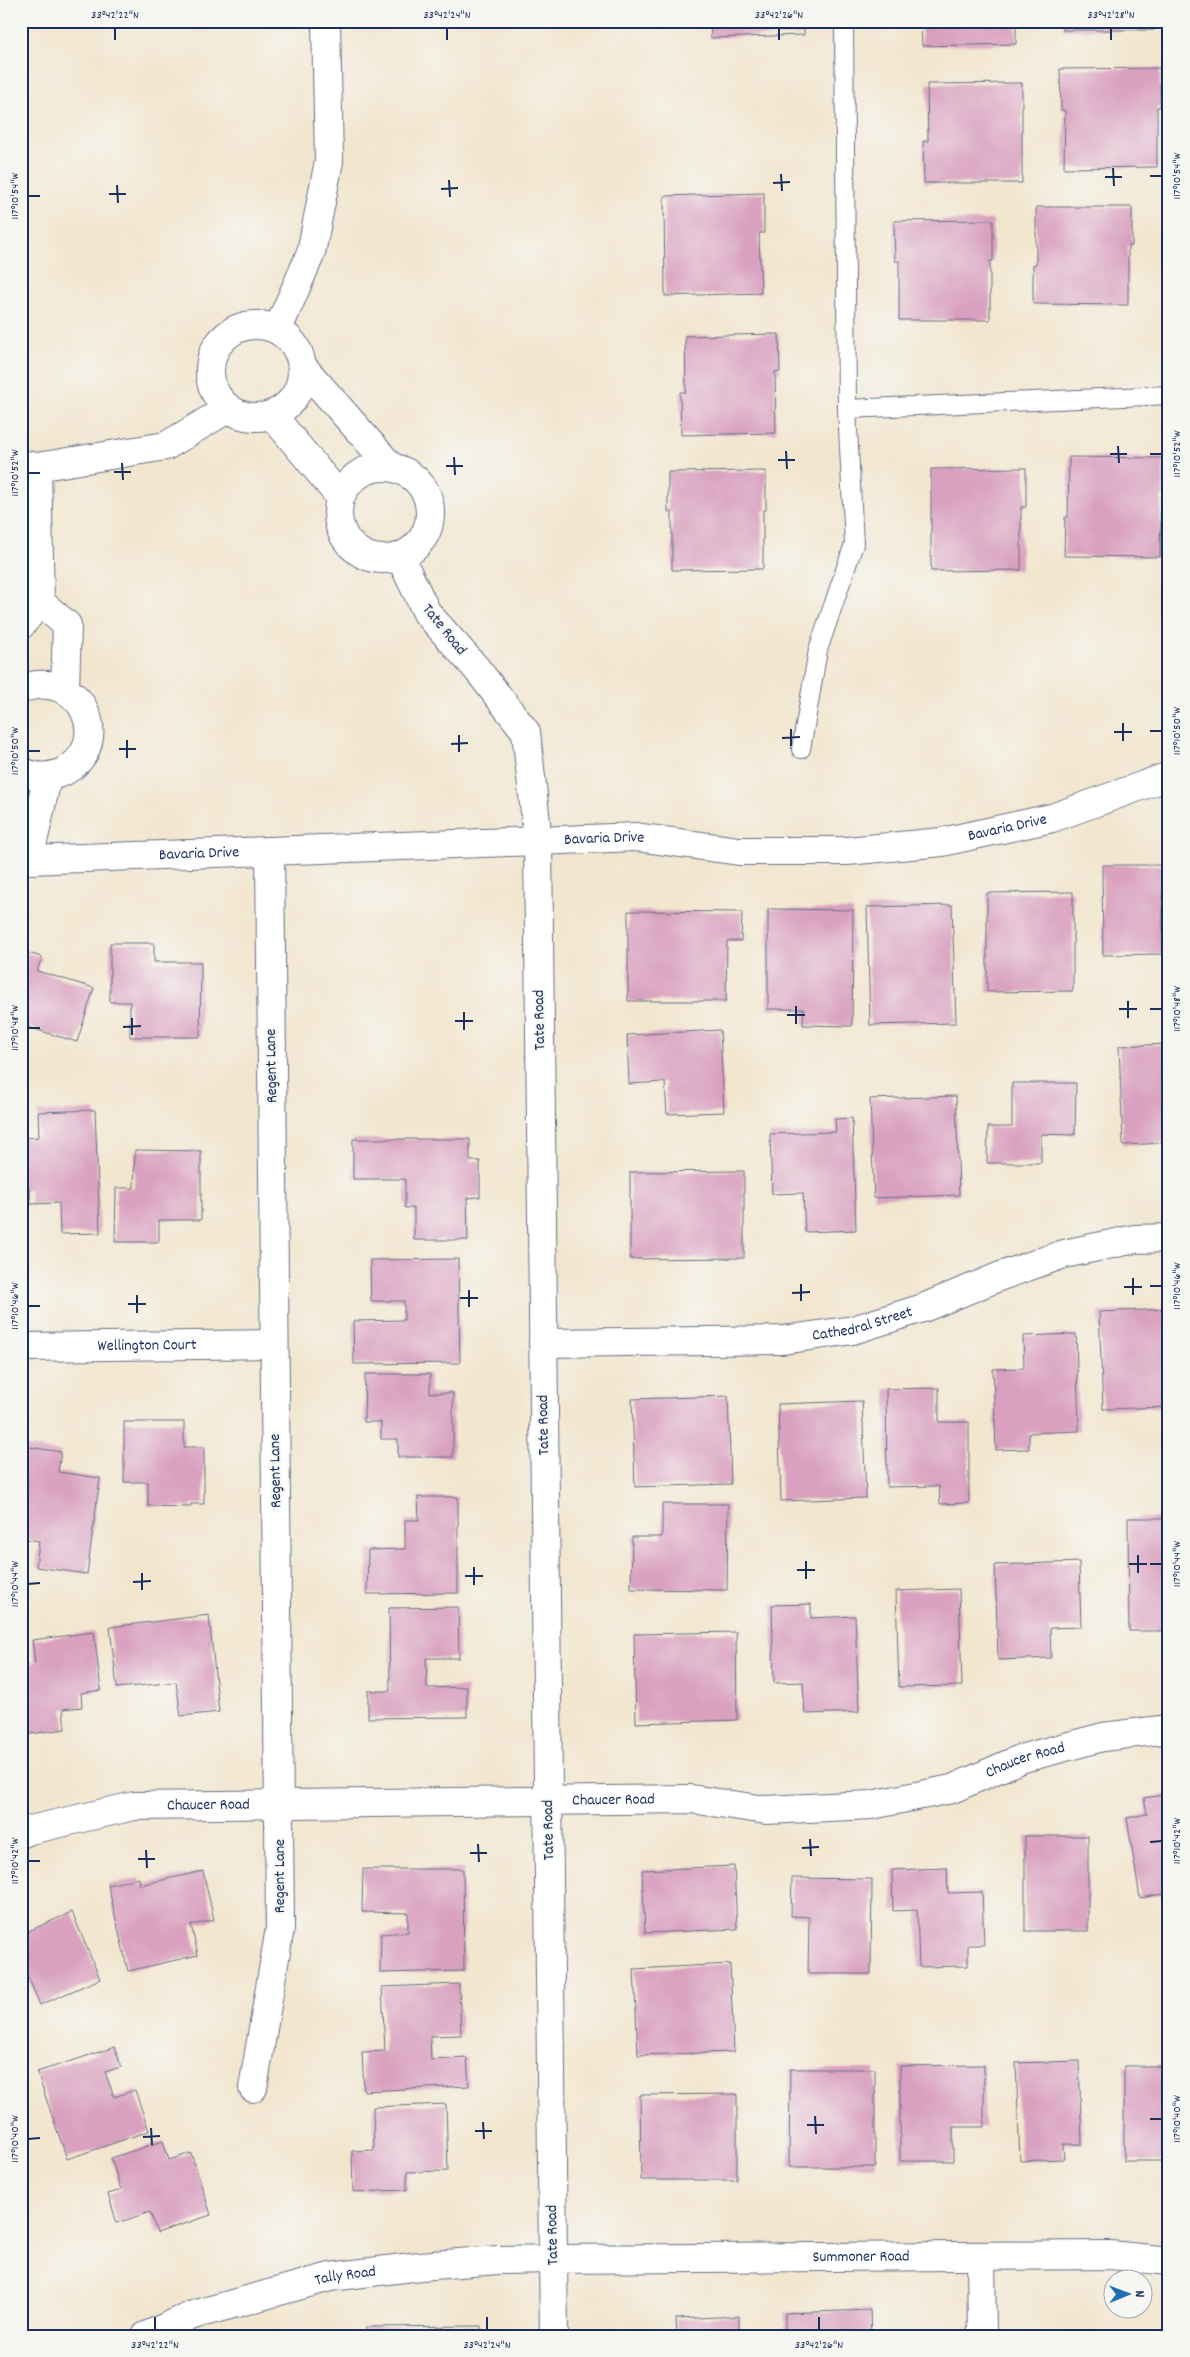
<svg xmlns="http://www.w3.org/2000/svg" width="1190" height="2357" viewBox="0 0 1190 2357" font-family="Dekko,sans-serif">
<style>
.building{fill:#d9a0bf}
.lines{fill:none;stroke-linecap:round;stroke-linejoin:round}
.lane-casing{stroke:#666f86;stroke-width:20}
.street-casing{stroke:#666f86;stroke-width:30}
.secondary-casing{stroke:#666f86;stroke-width:30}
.lane{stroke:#fff;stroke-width:18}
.street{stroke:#fff;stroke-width:28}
.secondary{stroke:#fff;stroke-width:28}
.ticks{fill:none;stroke:#1b2f5e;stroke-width:2}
.labels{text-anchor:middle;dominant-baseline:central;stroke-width:4;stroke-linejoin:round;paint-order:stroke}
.street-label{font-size:16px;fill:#1b2f5e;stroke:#f6f6f2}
.neatline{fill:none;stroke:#1b2f5e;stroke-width:2}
.ticks-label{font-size:12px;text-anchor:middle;fill:#1b2f5e}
</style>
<rect width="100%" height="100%" fill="#f6f6f2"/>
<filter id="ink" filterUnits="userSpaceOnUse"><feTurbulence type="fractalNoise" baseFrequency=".02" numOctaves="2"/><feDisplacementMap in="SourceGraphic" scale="10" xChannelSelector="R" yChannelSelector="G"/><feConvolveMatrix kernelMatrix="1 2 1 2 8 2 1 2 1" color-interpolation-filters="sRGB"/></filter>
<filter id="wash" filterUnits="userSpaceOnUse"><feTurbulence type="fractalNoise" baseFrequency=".0096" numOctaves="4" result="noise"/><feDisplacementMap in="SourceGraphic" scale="20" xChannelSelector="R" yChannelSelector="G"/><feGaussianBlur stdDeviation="1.12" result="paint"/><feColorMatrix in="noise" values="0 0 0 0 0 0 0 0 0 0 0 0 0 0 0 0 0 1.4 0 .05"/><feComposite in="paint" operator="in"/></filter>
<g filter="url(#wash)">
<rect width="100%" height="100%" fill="#f2e6cf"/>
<g id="blocks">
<g class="building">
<polygon points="710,21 804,21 804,35 711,38"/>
<polygon points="921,21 1016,21 1016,44 922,46"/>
<rect x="1063" y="21" width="91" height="9"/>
<polygon points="1160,68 1160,107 1157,107 1157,167 1064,168 1065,110 1061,110 1060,69"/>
<polygon points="1022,83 1022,183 924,183 923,141 928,141 927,84"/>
<polygon points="764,193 764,233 759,233 761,293 665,296 664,196"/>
<polygon points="1036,207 1132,207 1132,246 1128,246 1128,305 1033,304 1033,265 1036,264"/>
<polygon points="993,220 993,261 990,261 990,320 899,320 899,261 895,261 894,221"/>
<polygon points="779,334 780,372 775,372 776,433 681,435 680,392 686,392 685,336"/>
<polygon points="1069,457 1163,458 1163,497 1161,497 1160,557 1064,556 1065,517 1068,517"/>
<polygon points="1026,468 1026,507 1021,507 1021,570 931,571 931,469"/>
<polygon points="766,471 766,510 763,511 763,569 672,570 672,512 668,512 668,472"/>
<polygon points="1102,865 1163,865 1163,954 1103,955"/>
<polygon points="1073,892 1073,991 987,992 987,893"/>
<polygon points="952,905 956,1023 870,1025 867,907"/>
<polygon points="768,909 853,910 852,1026 803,1025 804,1009 768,1009"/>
<polygon points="628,911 742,912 741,941 727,941 726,1001 628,1001"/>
<polygon points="110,943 154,943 154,962 201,962 200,1037 130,1037 130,1002 110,1002"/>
<polygon points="21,951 42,957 37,971 94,988 77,1042 21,1025"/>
<polygon points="720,1030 724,1112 667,1114 665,1082 629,1084 627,1035"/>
<polygon points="1169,1044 1169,1127 1165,1128 1166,1143 1123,1145 1119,1046"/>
<polygon points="1012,1083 1076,1083 1075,1135 1041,1134 1041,1163 987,1163 988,1127 1012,1127"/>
<polygon points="956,1096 959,1195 874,1198 870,1099"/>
<polygon points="95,1110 100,1233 60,1234 59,1203 31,1204 30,1189 21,1190 21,1138 39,1137 38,1112"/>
<polygon points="852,1118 856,1230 805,1232 803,1193 772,1194 770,1134 836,1132 835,1119"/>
<polygon points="353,1139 470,1139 470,1161 480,1161 480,1197 467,1198 468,1240 414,1240 414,1208 405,1208 405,1179 353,1179"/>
<polygon points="135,1150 201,1151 201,1220 159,1220 159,1242 115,1242 116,1188 134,1188"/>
<polygon points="744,1171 744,1258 630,1259 630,1172"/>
<polygon points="458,1259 460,1363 354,1364 353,1321 404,1320 404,1301 371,1301 370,1260"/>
<polygon points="1169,1309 1169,1407 1103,1409 1099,1312"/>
<polygon points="1076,1334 1079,1431 1029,1433 1029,1449 996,1450 993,1369 1024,1368 1023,1336"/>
<polygon points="365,1374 430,1374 430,1393 453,1393 453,1457 398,1457 398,1439 381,1439 381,1422 364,1422"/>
<polygon points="939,1388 939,1422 969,1422 969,1503 940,1504 939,1486 887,1487 886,1389"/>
<polygon points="728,1396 731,1484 635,1487 632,1399"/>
<polygon points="862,1401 866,1498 781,1501 778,1404"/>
<polygon points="124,1422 184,1422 184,1447 204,1447 204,1504 191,1504 191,1507 148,1506 148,1482 124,1482"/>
<polygon points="23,1446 61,1452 58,1472 100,1478 87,1574 36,1567 39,1541 21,1538"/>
<polygon points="418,1497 458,1497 458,1593 367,1594 368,1550 405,1549 405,1520 419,1520"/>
<polygon points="662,1504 728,1504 727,1590 631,1589 632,1537 662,1537"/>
<polygon points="1128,1518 1169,1518 1169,1631 1129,1631"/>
<polygon points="1079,1562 1081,1627 1050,1628 1051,1658 998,1660 995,1565"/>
<polygon points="959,1589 962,1686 899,1687 896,1591"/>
<polygon points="811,1604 811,1618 855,1616 859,1712 805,1714 803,1682 774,1683 772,1605"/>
<polygon points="458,1607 459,1658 426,1658 427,1688 467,1687 467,1717 368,1718 368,1691 390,1691 389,1608"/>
<polygon points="209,1615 219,1712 181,1716 176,1682 117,1688 110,1627"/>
<polygon points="94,1632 101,1690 81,1693 82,1707 63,1709 65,1729 23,1735 21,1665 35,1663 32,1640"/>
<polygon points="736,1632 737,1720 636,1723 634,1634"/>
<polygon points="1169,1794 1169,1893 1140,1898 1127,1818 1147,1814 1144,1798"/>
<rect x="1025" y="1836" width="63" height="95"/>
<polygon points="734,1866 737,1929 645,1933 642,1870"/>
<polygon points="947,1868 948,1893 982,1892 984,1945 968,1945 968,1966 919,1967 917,1910 893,1911 892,1870"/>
<polygon points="363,1869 463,1869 464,1971 380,1973 381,1934 408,1932 408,1913 362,1912"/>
<polygon points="203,1871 214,1920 191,1925 198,1955 128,1971 108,1885 139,1878 140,1885"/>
<polygon points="792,1878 872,1879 871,1974 808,1974 809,1917 791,1916"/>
<polygon points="72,1912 100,1979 40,2005 28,1977 21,1980 21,1926 24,1933"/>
<polygon points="730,1964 734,2052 638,2055 634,1969"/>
<polygon points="459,1984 461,2035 430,2036 431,2060 467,2058 469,2086 364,2091 362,2052 385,2051 382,1987"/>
<polygon points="115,2047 121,2067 105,2072 114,2097 135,2090 149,2131 67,2159 37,2072"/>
<polygon points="1079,2061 1082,2144 1063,2144 1064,2159 1020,2161 1016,2063"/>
<polygon points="984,2065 984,2127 953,2127 953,2161 900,2161 900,2066"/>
<rect x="1124" y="2066" width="45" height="95"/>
<polygon points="790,2069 875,2069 875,2167 789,2167"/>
<polygon points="737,2094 737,2180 641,2180 640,2095"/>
<polygon points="446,2104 448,2171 407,2172 407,2190 353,2192 352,2151 374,2150 373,2107"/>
<polygon points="163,2141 169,2160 191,2153 211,2215 157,2233 150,2212 117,2223 108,2194 121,2190 111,2158"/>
<polygon points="870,2310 871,2336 785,2336 785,2313"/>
<polygon points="739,2316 739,2336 677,2336 676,2319"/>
<polygon points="481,2326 481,2336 366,2336 366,2327"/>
</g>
</g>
</g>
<g filter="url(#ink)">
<use href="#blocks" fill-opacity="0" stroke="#666f86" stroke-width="1"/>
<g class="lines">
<g class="lane-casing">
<g id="lane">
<polyline points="847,409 1169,395"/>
<polyline points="801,749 818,650 854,544 847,409 844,21"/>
</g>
</g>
<g class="street-casing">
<g id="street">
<circle cx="256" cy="371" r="46"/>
<polyline points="278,329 311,253 329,161 326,21"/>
<polyline points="303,367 391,467"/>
<polyline points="272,415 340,497"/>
<polyline points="21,464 37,467 166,446 229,408"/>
<circle cx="384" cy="513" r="46"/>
<polyline points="37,467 40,602 67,625 65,689"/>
<polyline points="21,625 40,602"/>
<path d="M21,689C82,666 115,743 65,771C51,778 35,778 21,771"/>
<path id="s1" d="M44,777L45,788L29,860L538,841L526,732L476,668L427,613L400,557"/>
<path id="s2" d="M543,1343L783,1340L853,1330L923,1308L1001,1276L1064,1254L1135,1239L1169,1238"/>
<path id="s3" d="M21,1347L274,1344"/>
<path id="s4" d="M21,1834L30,1830L134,1806L691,1799L766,1810L871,1805L952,1789L1020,1759L1103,1737L1169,1729"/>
<polyline points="253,2088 280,1928 270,851"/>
<polyline points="981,2256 982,2336"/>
<path id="s5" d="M554,2336L553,2259L1110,2255L1169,2261"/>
</g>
</g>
<g class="secondary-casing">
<g id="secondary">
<path id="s6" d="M146,2336L193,2315L330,2277L420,2266L498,2260L553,2259L538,841L636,837L739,851H847L942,842L1052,818L1169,776"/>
</g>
</g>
<use href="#lane" class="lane"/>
<use href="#street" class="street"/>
<use href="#secondary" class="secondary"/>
</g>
</g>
<path class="ticks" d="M115,28V40M447,28V40M779,28V40M1111,28V40M1113,168L1114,186M781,174L782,191M1150,176H1162M1105,177H1122M449,180L450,197M773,183L790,182M117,185L118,203M441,189L458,188M109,194H126M28,196H40M1118,446L1119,463M786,451L787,469M1110,454H1127M1150,454H1162M454,457L455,475M778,460H795M122,463L123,480M446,466H463M114,472H131M28,473H40M1123,723V741M791,729V746M1150,731H1162M1114,732H1132M459,735V752M782,738L800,737M127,740V758M451,744L468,743M119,749H136M28,751H40M1128,1001V1018M796,1006V1024M1119,1009H1137M1150,1009H1162M464,1012V1030M787,1015H805M132,1018V1035M455,1021H473M123,1027L141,1026M28,1028H40M1133,1278V1295M801,1284V1301M1150,1286H1162M1124,1287H1142M469,1290V1307M792,1293L810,1292M137,1295V1313M460,1298H478M128,1304H146M28,1306H40M1138,1555V1573M806,1561V1579M1129,1564H1147M1150,1564H1162M474,1567V1585M797,1570H815M142,1573V1590M465,1576H483M133,1582L151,1581M28,1584L40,1583M810,1839L811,1856M1150,1842L1162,1841M478,1844L479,1862M802,1848L819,1847M146,1850L147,1868M470,1853H487M138,1859H155M28,1861H40M815,2116L816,2134M1150,2119H1162M483,2122L484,2139M807,2125H824M151,2128L152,2145M475,2131H492M143,2137L160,2136M28,2139L40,2138M155,2317V2330M487,2317V2330M819,2317V2330"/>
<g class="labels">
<g class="street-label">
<text transform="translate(444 630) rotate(51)">Tate Road</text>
<text stroke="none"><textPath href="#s6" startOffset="2308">Bavaria Drive</textPath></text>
<text stroke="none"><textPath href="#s6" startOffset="1902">Bavaria Drive</textPath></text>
<text stroke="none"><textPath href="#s1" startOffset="255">Bavaria Drive</textPath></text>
<text transform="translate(540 1020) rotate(-91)">Tate Road</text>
<text transform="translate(272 1066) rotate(-91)">Regent Lane</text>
<text stroke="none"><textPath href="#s2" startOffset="321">Cathedral Street</textPath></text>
<text stroke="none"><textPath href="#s3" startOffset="126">Wellington Court</textPath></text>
<text transform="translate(544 1425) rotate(-91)">Tate Road</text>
<text transform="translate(276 1471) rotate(-91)">Regent Lane</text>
<text stroke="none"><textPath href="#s4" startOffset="1016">Chaucer Road</textPath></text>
<text stroke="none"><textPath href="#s4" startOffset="596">Chaucer Road</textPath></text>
<text stroke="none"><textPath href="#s4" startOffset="191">Chaucer Road</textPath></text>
<text transform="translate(549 1830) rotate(-91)">Tate Road</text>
<text transform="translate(280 1876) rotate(-90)">Regent Lane</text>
<text transform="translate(553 2235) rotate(-91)">Tate Road</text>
<text stroke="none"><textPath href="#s5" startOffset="385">Summoner Road</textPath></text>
<text stroke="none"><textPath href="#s6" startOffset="209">Tally Road</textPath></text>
</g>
</g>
<rect width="1190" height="2357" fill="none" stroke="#f6f6f2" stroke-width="55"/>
<g transform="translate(1128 2294) rotate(89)"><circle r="24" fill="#f6f6f2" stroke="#9ea6b7"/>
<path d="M0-4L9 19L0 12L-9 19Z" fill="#1f6fb2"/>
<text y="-8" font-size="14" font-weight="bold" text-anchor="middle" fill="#1b2f5e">N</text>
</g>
<rect x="28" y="28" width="1134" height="2302" class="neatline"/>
<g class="ticks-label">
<text x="115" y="18">33°42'22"N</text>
<text x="447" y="18">33°42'24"N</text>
<text x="779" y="18">33°42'26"N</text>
<text x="1111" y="18">33°42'28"N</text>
<text transform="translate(1176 176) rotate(-90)" y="4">117°10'54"W</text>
<text transform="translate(14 196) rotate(-90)" y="4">117°10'54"W</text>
<text transform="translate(1176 454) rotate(-90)" y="4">117°10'52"W</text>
<text transform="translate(14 473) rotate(-90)" y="4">117°10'52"W</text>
<text transform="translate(1176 731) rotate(-90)" y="4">117°10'50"W</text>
<text transform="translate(14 751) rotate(-90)" y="4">117°10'50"W</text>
<text transform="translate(1176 1009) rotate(-90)" y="4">117°10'48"W</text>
<text transform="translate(14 1028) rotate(-90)" y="4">117°10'48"W</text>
<text transform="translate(1176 1286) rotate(-90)" y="4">117°10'46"W</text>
<text transform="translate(14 1306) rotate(-90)" y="4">117°10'46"W</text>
<text transform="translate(1176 1564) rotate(-90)" y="4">117°10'44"W</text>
<text transform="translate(14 1584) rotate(-90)" y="4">117°10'44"W</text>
<text transform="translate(1176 1841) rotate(-90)" y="4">117°10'42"W</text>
<text transform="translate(14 1861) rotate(-90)" y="4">117°10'42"W</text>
<text transform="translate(1176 2119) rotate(-90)" y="4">117°10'40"W</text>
<text transform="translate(14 2139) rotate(-90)" y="4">117°10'40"W</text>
<text x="155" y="2348">33°42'22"N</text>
<text x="487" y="2348">33°42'24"N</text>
<text x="819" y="2348">33°42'26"N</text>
</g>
</svg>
